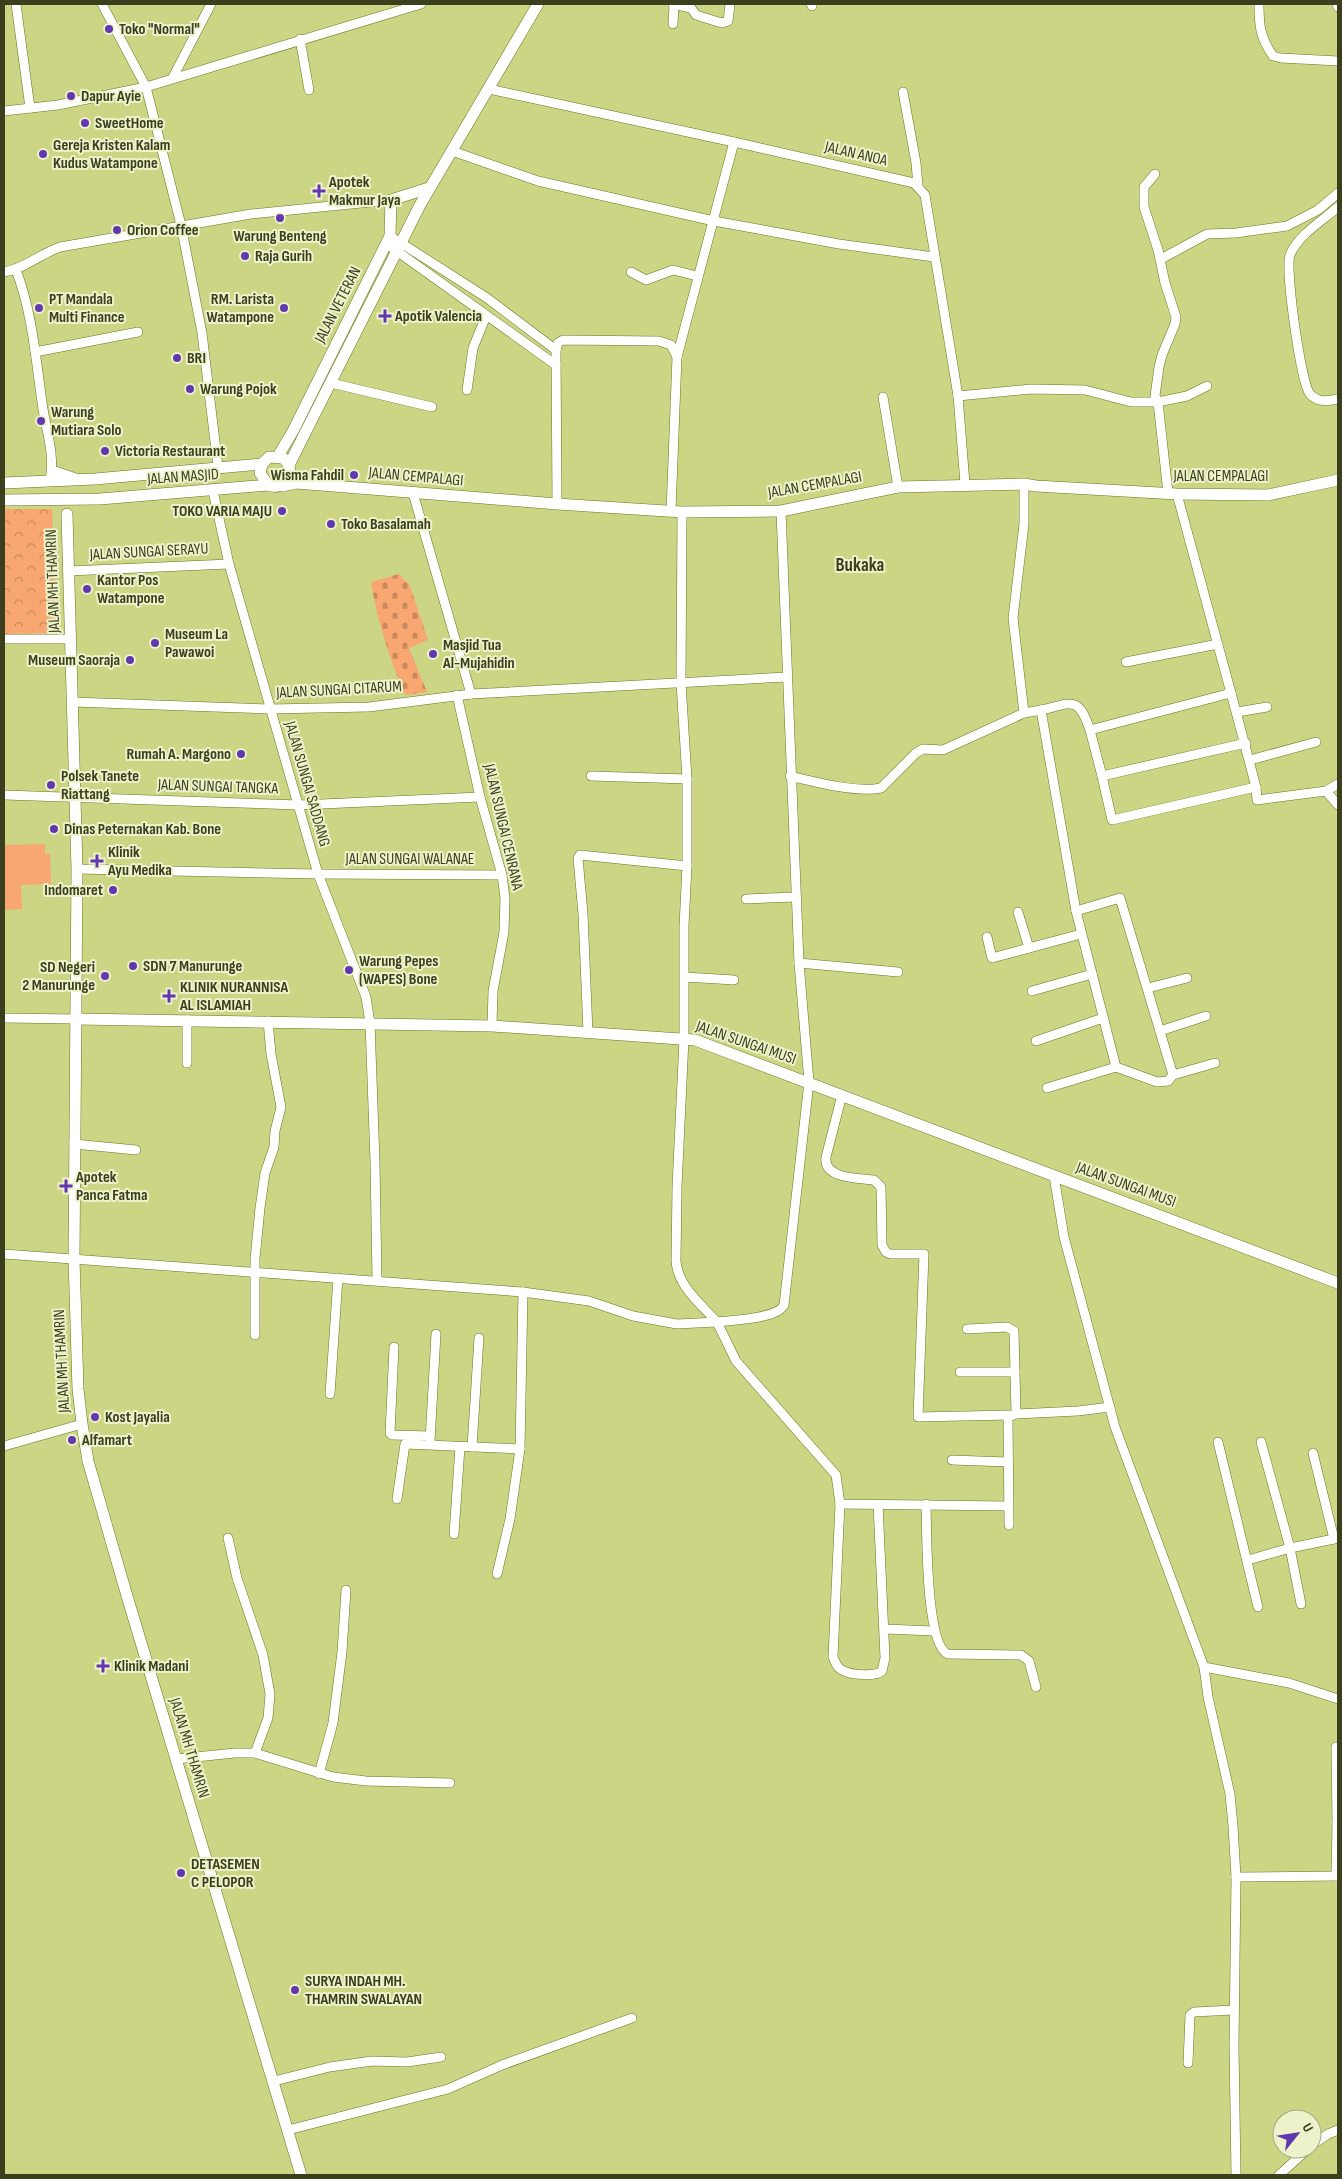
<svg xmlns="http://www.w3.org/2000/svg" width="1342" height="2179" viewBox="0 0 1342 2179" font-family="'Sofia Sans Condensed',sans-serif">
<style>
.grass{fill:#f8a771}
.cemetery{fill:url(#cemetery-stones)}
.park{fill:url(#park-crowns)}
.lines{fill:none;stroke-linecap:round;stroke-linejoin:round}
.street-casing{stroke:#6d7421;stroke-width:10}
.secondary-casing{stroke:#6d7421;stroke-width:12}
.street{stroke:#fff;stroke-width:9}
.secondary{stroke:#fff;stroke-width:11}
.poi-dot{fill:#6138b0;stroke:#edf2cb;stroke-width:2}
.labels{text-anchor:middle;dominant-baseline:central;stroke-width:4;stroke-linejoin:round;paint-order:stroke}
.poi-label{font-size:16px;font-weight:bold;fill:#3c3f1d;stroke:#edf2cb;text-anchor:start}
.street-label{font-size:16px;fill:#3c3f1d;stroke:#edf2cb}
.quarter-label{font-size:19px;font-weight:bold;fill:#3c3f1d;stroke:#edf2cb}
</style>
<defs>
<pattern id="cemetery-stones" width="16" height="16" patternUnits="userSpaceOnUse" patternTransform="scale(1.25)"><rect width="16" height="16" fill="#f8a771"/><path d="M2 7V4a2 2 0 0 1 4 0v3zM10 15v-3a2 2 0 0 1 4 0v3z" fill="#ca895c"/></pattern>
<pattern id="park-crowns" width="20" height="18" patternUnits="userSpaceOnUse" patternTransform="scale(1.25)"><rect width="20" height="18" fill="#f8a771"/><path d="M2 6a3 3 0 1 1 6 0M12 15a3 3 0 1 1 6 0" fill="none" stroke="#ca895c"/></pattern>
</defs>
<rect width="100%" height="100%" fill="#ccd584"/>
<polygon class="grass" points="45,844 45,854 50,854 51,884 21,885 22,909 4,910 4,845"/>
<path class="cemetery" d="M399,574L410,586L428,640L409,648L427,692L405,695C390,659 377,621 371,582Z"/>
<polygon class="park" points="4,509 52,509 56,633 4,634"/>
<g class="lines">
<g class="street-casing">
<g id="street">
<polyline points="16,4 30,108"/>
<polyline points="102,4 146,87 181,225 202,333 218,467"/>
<polyline points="673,4 691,8 696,15 715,21 722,23 728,21 730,4"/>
<polyline points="811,4 812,6"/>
<path d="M1259,4C1259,26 1260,37 1273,56L1281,58L1338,61"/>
<polyline points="1337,4 1338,7"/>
<polyline points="673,24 674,5"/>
<polyline points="300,39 309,90"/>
<polyline points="173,77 211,4"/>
<polyline points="489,89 734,142 914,183 925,195 958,396 965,484"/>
<polyline points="903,92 916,163 918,186"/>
<polyline points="4,111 58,105 146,87 421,4"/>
<polyline points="452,151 538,181 714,221 839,244 934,257"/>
<path d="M1338,207C1322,221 1298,235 1290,255C1285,270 1301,384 1310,394C1318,403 1328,401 1338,399"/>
<polyline points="390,236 487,298 556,350"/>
<polyline points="387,244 556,365"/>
<polyline points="1161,259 1207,234 1236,233 1287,226 1318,210 1338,193"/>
<path d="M16,270C33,314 36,363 43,409C47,432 55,457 50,480"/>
<path d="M4,272C24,269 40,254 60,247L251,214L391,200"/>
<polyline points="631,272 646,280 673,270 697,276"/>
<polyline points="35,352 138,332"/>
<polyline points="331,383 432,407"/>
<polyline points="467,390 473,348 486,316"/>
<polyline points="958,396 1031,389 1085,390 1131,402 1158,402 1155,396 1159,367 1162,355 1175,324 1176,317 1165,283 1158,250 1144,207 1144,187 1155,174"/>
<polyline points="883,397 898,487"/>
<polyline points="52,470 76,478"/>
<polyline points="213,491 229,564 318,874 366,997 370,1023 375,1162 377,1280"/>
<polyline points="413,493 471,694"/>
<polyline points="1168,493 1158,402 1187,396 1207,386"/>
<polyline points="557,504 556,350 558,343 563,340 659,341 671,345 677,357"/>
<polyline points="671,511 677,357 734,142"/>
<path d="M682,512L681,683L687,779V866L684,926V1039L677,1187L676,1261C678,1287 701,1304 717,1322C733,1320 777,1319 784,1305L809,1082L799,963L781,511"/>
<polyline points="69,571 229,564"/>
<polyline points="4,639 71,639"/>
<polyline points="1126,662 1218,644"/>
<polyline points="1231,693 1256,787 1112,820 1102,776 1246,743"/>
<polyline points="457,695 480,797 502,875 505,898 504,932 493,991 492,1026"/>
<polyline points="73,702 270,709 369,707 471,694 787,677"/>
<path d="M1041,710C1072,703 1078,695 1090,730"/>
<polyline points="1237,712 1267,707"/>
<polyline points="1024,713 1041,710 1076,911 1116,1067"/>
<polyline points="1250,760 1316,742"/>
<polyline points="591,776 687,779"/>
<path d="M790,776C815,782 856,793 881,788L916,753L923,749L943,750L1024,713L1013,618L1024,524V484"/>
<polyline points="1102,776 1090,730 1231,693 1177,494"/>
<polyline points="1256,787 1257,800 1326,791 1338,784"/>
<polyline points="1326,791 1338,805"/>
<polyline points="4,795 299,805 480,797"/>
<polyline points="77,869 318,874 502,875"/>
<polyline points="746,899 796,897"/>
<polyline points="1018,912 1029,948"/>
<polyline points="987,937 992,958 1081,934"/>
<polyline points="799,963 898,972"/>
<polyline points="685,977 734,980"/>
<polyline points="1148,988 1187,978"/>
<polyline points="1032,991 1092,974"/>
<polyline points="4,1018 77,1019"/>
<polyline points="1160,1031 1206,1016"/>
<polyline points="588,1032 583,914 578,858 580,855 687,866"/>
<polyline points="1036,1041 1103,1018"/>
<polyline points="187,1063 187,1020"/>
<polyline points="1173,1075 1215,1063"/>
<polyline points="1047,1088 1116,1067 1157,1082 1168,1081 1173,1075 1120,898 1076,911"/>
<path d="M842,1095L826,1157C823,1179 858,1178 874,1180L881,1187L882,1245L886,1252L890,1254H924L918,1417L1010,1415"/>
<polyline points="74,1144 136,1150"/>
<polyline points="1054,1176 1064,1237 1115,1427 1204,1667 1208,1697 1230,1794 1233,1826 1236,1877 1234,2046 1236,2175"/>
<polyline points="4,1254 523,1292 589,1301 633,1316 677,1324 717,1322 736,1361 836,1475 840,1504 1008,1506"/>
<polyline points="967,1329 1007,1327 1014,1331 1016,1414"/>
<polyline points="255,1335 255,1259 260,1208 265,1173 274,1147 275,1131 281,1107 271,1054 268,1021"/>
<polyline points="394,1347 390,1433 392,1435 430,1436"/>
<polyline points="960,1372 1015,1372"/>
<polyline points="330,1394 338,1278"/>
<polyline points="430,1441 436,1334"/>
<polyline points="1218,1442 1258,1607"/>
<polyline points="1261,1442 1290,1548 1301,1604"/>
<polyline points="4,1446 82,1424"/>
<polyline points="472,1447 479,1338"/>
<polyline points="1313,1453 1334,1539 1338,1538"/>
<polyline points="952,1460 1008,1462"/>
<polyline points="397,1499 405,1444 520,1449"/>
<path d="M840,1504L833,1657C835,1662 837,1668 842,1670C850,1675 875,1677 882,1671L885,1658L878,1504"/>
<path d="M926,1504C927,1529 925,1645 948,1654L1021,1655L1029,1661L1036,1687"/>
<polyline points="1009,1525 1008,1417 1016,1414 1078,1411 1110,1407"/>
<polyline points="454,1534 460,1447"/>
<polyline points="1248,1560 1290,1548 1334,1539"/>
<polyline points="497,1574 510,1519 520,1449 523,1292"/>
<polyline points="885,1629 933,1631"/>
<polyline points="1204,1667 1289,1683 1338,1699"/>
<polyline points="1336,1747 1337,1823"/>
<polyline points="255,1753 333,1777 366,1781 450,1783"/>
<polyline points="176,1759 235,1753 255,1753 268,1718 270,1694 263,1655 237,1578 228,1538"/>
<polyline points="319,1774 333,1723 342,1652 346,1590"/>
<polyline points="1336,1876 1337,1823 1338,1823"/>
<polyline points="1236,1877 1338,1876"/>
<polyline points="1188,2063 1190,2015 1194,2012 1234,2010"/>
<polyline points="274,2081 330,2067 372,2061 407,2062 441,2057"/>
<polyline points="288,2130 448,2089 502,2065 632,2018"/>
<polyline points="1312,2145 1328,2134 1338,2130"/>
<polyline points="1279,2175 1308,2149"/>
</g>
</g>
<g class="secondary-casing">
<g id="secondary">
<polyline points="278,456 293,431 390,236 391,200 429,188"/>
<polyline points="289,465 420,205 538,4"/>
<polyline points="4,483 95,479 262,464"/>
<polyline points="282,486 296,483 557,504 682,512 781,511 898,487 1024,484 1036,486 1177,494 1268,495 1338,480"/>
<path d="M4,500L100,499L268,485C286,492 298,471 283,458L269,457L262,464L260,473L268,485"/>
<polyline points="67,514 77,869 74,1259 78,1389 82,1424 88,1461 127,1596 301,2175"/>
<polyline points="77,1019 492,1026 695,1040 1338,1283"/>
</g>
</g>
<use href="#street" class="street"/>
<use href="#secondary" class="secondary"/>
</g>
<g class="poi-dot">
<circle cx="109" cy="29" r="5"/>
<circle cx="71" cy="96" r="5"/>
<circle cx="85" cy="123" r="5"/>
<circle cx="43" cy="154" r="5"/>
<path d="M316.5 183.5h5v5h5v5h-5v5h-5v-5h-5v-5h5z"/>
<circle cx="280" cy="218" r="5"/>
<circle cx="117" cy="230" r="5"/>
<circle cx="245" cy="256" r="5"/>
<circle cx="39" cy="308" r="5"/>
<circle cx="284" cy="308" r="5"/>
<path d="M382.5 308.5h5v5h5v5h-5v5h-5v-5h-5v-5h5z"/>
<circle cx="177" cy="358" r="5"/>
<circle cx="190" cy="389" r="5"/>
<circle cx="41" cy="421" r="5"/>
<circle cx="105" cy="451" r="5"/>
<circle cx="354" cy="475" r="5"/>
<circle cx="282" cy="511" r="5"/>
<circle cx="331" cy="524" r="5"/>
<circle cx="87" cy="589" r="5"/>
<circle cx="155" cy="643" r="5"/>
<circle cx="433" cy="654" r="5"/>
<circle cx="130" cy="660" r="5"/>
<circle cx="241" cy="754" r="5"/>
<circle cx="51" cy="785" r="5"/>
<circle cx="54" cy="829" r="5"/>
<path d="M94.5 853.5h5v5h5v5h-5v5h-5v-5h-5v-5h5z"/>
<circle cx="113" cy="890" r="5"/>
<circle cx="133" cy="966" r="5"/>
<circle cx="349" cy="970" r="5"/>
<circle cx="105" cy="976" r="5"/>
<path d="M166.5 988.5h5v5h5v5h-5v5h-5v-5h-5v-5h5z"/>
<path d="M63.5 1178.5h5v5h5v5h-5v5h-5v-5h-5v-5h5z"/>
<circle cx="95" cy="1417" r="5"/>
<circle cx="72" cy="1440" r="5"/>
<path d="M100.5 1658.5h5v5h5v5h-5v5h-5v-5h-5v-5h5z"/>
<circle cx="181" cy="1873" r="5"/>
<circle cx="295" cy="1990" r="5"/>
</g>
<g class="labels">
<g class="poi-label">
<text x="119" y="29">Toko "Normal"</text>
<text x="81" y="96">Dapur Ayie</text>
<text x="95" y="123">SweetHome</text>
<text x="53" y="145">Gereja Kristen Kalam<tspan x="53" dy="18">Kudus Watampone</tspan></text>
<text x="329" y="182">Apotek<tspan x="329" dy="18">Makmur Jaya</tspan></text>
<text x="127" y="230">Orion Coffee</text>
<text x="280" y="236" text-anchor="middle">Warung Benteng</text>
<text x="255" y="256">Raja Gurih</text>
<text x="49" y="299">PT Mandala<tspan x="49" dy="18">Multi Finance</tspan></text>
<text x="274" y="299" text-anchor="end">RM. Larista<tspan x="274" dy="18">Watampone</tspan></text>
<text x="395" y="316">Apotik Valencia</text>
<text x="187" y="358">BRI</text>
<text x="200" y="389">Warung Pojok</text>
<text x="51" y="412">Warung<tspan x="51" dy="18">Mutiara Solo</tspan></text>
<text x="115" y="451">Victoria Restaurant</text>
<text x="344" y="475" text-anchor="end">Wisma Fahdil</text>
<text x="272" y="511" text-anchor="end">TOKO VARIA MAJU</text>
<text x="341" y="524">Toko Basalamah</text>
<text x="97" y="580">Kantor Pos<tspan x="97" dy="18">Watampone</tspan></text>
<text x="165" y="634">Museum La<tspan x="165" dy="18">Pawawoi</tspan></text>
<text x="443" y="645">Masjid Tua<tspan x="443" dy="18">Al-Mujahidin</tspan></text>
<text x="120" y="660" text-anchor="end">Museum Saoraja</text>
<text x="231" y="754" text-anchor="end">Rumah A. Margono</text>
<text x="61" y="776">Polsek Tanete<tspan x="61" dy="18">Riattang</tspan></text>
<text x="64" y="829">Dinas Peternakan Kab. Bone</text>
<text x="108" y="852">Klinik<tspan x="108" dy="18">Ayu Medika</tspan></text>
<text x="103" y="890" text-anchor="end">Indomaret</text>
<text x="359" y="961">Warung Pepes<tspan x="359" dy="18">(WAPES) Bone</tspan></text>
<text x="143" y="966">SDN 7 Manurunge</text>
<text x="95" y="967" text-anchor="end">SD Negeri<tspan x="95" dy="18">2 Manurunge</tspan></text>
<text x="180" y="987">KLINIK NURANNISA<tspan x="180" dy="18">AL ISLAMIAH</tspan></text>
<text x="76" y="1177">Apotek<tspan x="76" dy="18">Panca Fatma</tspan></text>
<text x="105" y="1417">Kost Jayalia</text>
<text x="82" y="1440">Alfamart</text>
<text x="114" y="1666">Klinik Madani</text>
<text x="191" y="1864">DETASEMEN<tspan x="191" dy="18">C PELOPOR</tspan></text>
<text x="305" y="1981">SURYA INDAH MH.<tspan x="305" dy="18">THAMRIN SWALAYAN</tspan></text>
</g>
<g class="street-label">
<text transform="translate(856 154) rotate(13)">JALAN ANOA</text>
<text transform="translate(338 305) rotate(-63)">JALAN VETERAN</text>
<text x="1221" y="476">JALAN CEMPALAGI</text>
<text transform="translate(183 477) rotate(-4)">JALAN MASJID</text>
<text transform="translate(416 477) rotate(5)">JALAN CEMPALAGI</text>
<text transform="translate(815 485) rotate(-10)">JALAN CEMPALAGI</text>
<text transform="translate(149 552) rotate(-3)">JALAN SUNGAI SERAYU</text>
<text transform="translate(53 581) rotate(-92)">JALAN MH THAMRIN</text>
<text transform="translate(339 690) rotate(-3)">JALAN SUNGAI CITARUM</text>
<text transform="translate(307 784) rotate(74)">JALAN SUNGAI SADDANG</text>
<text transform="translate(218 787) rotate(2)">JALAN SUNGAI TANGKA</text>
<text transform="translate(503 827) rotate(77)">JALAN SUNGAI CENRANA</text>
<text x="410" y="859">JALAN SUNGAI WALANAE</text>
<text transform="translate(746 1043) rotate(19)">JALAN SUNGAI MUSI</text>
<text transform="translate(1126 1185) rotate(20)">JALAN SUNGAI MUSI</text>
<text transform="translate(62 1361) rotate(-93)">JALAN MH THAMRIN</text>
<text transform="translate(189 1748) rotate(73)">JALAN MH THAMRIN</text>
</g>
<g class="quarter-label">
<text x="860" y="565">Bukaka</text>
</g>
</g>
<rect width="1342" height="2179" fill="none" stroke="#3c3f1d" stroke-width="10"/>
<g transform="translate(1297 2134) rotate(60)"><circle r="24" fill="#edf2cb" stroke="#a6aa85"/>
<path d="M0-4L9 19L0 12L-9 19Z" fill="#6138b0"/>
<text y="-8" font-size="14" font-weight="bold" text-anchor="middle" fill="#3c3f1d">U</text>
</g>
</svg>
